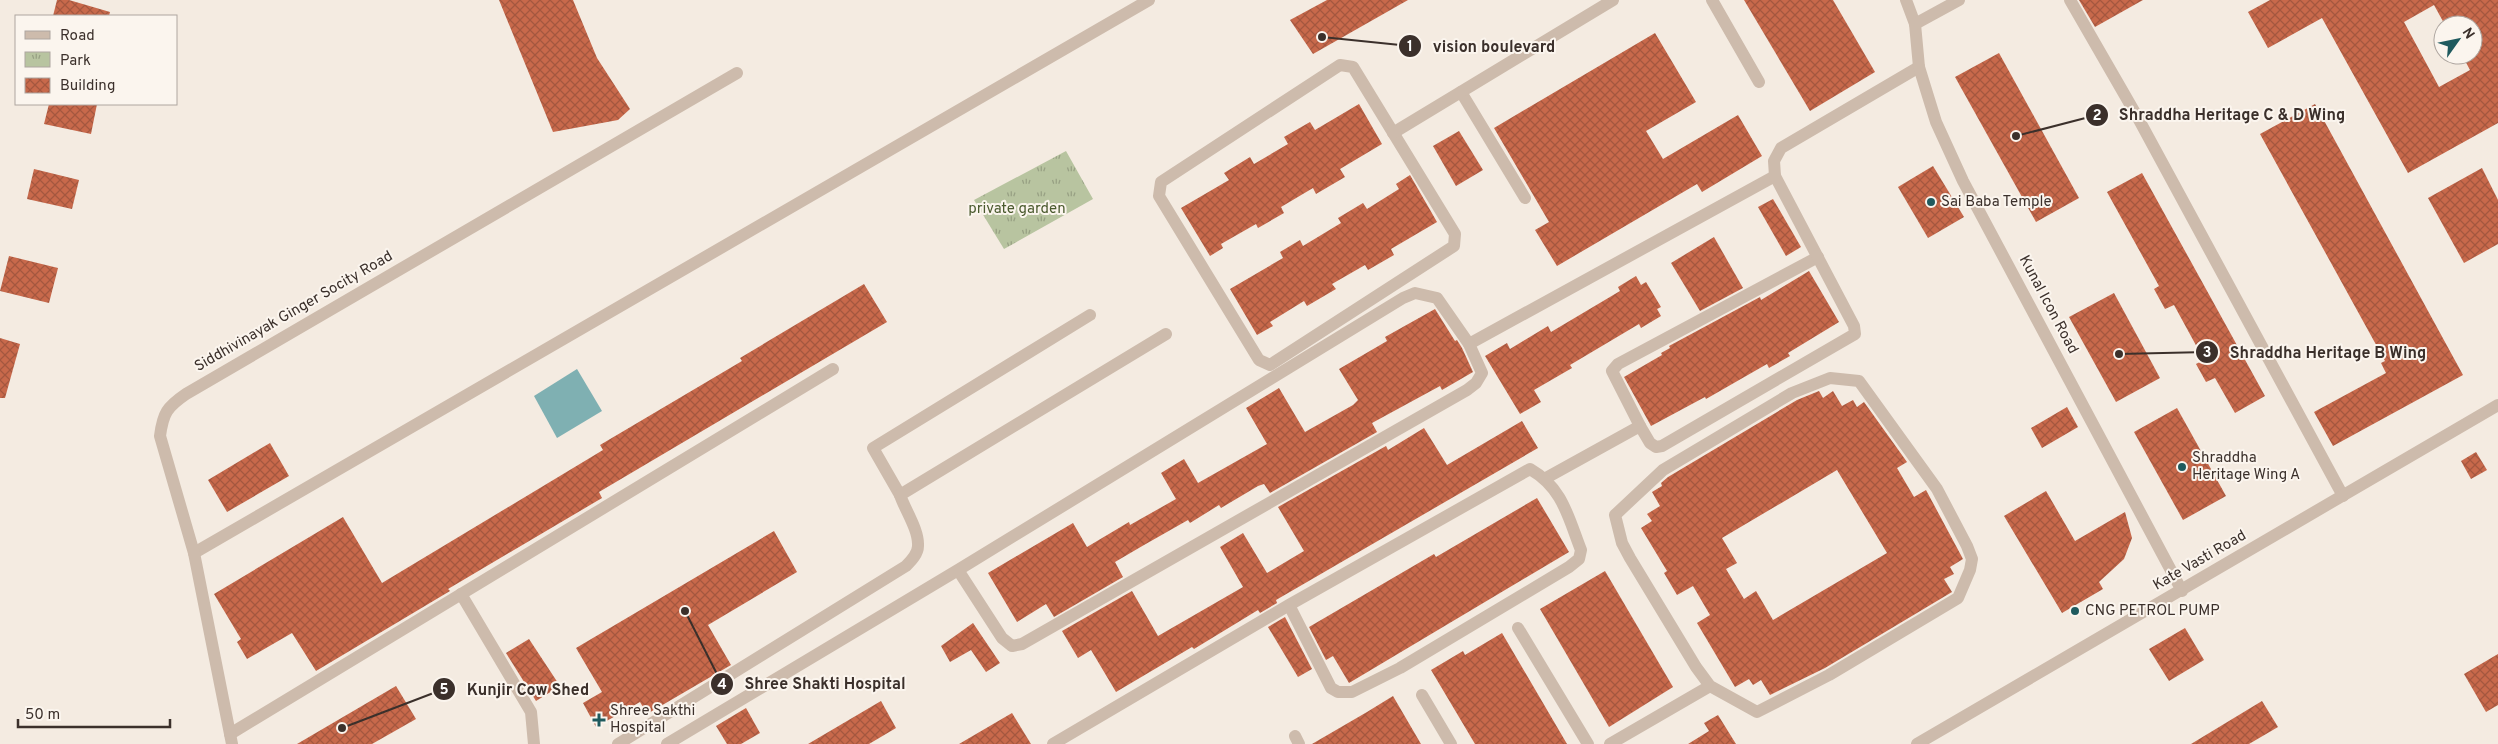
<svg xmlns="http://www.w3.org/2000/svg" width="2498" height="744" viewBox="0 0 2498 744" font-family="Overpass,sans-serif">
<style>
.park{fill:url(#park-tufts)}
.water{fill:#7fb0b2}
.building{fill:url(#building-cross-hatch);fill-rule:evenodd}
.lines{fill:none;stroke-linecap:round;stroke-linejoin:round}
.minor{stroke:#cdbbac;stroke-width:12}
.tertiary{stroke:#cdbbac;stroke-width:12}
.poi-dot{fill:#1f5a5e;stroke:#fbf5ee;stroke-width:2}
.labels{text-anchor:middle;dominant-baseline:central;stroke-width:4;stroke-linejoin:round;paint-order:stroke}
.poi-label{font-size:15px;fill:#3b302b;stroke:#fbf5ee;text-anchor:start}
.park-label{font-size:15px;fill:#4a5a2e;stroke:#fbf5ee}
.street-label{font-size:15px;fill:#3b302b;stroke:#fbf5ee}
.leader{fill:none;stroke:#3b302b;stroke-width:2}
.callout-dot{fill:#3b302b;stroke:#fbf5ee;stroke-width:2}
.mark-label{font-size:15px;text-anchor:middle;font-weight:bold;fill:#fff}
.callout-label{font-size:16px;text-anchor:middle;font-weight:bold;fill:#3b302b;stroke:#fbf5ee;stroke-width:4;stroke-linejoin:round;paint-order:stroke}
</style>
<defs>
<pattern id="park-tufts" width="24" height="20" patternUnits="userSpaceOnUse" patternTransform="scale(1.25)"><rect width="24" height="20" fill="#b8c4a0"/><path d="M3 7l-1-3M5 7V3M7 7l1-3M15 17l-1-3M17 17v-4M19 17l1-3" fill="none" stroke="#97a083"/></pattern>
<pattern id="building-cross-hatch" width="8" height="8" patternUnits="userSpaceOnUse" patternTransform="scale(1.25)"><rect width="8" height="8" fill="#c8694b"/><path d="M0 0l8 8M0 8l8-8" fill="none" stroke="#a4573f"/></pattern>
</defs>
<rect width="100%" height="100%" fill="#f4ebe1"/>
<polygon class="park" points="1066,151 1093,199 1004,249 974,200"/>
<polygon class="water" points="577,369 602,411 557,438 534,396"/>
<g class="building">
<polygon points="57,0 69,0 110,12 109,16 53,16"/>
<polygon points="499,0 573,0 597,58 630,109 618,120 553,132"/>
<polygon points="1327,0 1408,0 1313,54 1290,20"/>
<polygon points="1744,0 1833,0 1875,72 1810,111"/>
<polygon points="2079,0 2143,0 2095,27"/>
<path d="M2270,0H2498V123L2408,173L2322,18L2268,48L2248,12ZM2434,5L2445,25H2473V55H2462L2470,70L2439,87L2404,22Z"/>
<polygon points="1655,33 1696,102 1646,131 1663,159 1738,115 1762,156 1702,192 1697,184 1557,266 1535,230 1549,222 1494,128"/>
<polygon points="1999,53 2079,198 2036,222 1955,77"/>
<polygon points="49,104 97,104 91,134 44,124"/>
<polygon points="1359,104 1382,144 1340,169 1345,177 1316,194 1313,188 1281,207 1284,213 1258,228 1256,224 1221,244 1223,248 1210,256 1181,208 1229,180 1224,173 1250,157 1254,164 1288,144 1284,137 1310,122 1315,130"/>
<polygon points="2315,104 2463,375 2333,446 2314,412 2386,373 2381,363 2385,361 2260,134"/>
<polygon points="1459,131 1483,170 1456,186 1433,146"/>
<polygon points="1933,166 1964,217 1928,238 1898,187"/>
<polygon points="2482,168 2498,200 2498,244 2464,263 2428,198"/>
<polygon points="34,169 79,180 72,209 27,199"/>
<polygon points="2142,173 2265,396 2235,413 2215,378 2206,382 2196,364 2204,360 2174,305 2165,309 2154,289 2159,286 2107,192"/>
<polygon points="1410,175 1437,222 1391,249 1394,255 1368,270 1365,265 1332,284 1336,289 1307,306 1304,301 1270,322 1273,326 1257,335 1230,289 1283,258 1280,252 1300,240 1303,246 1341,223 1338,218 1363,203 1367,209 1399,189 1396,184"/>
<polygon points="1773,199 1801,247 1786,256 1758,207"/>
<polygon points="1714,237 1743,288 1700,311 1671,263"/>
<polygon points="9,256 58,268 49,303 0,291"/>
<polygon points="1809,271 1839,322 1788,353 1790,356 1769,368 1767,364 1706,399 1705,397 1651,426 1624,377 1662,355 1661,353 1670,348 1669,346 1760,297 1761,300"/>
<polygon points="1636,276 1641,285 1646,282 1661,307 1657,309 1661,316 1641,328 1639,324 1570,365 1572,368 1534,390 1541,402 1520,414 1485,356 1507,343 1510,349 1548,326 1551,332 1620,291 1618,287"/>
<polygon points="864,284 887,322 599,492 602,498 448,589 450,591 316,671 292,633 247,659 237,642 241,639 214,594 343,517 382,583 603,450 600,445 742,361 740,358"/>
<polygon points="2114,293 2160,378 2116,402 2069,317"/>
<polygon points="1435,309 1455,341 1457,340 1462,348 1473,372 1442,390 1440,386 1372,423 1377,432 1270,493 1264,484 1258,486 1221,508 1219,505 1190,523 1188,520 1144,545 1115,562 1123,577 1054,617 1046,604 1017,622 988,573 1073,523 1087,547 1129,522 1130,525 1176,499 1161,473 1184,459 1198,483 1267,444 1246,408 1279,388 1305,432 1353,405 1358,400 1339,369 1387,341 1385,337"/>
<polygon points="0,338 20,344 5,398 0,398"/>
<path d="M1819,391L1823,398L1833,391L1842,406L1853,400L1857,407L1864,402L1907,462L1897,468L1914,497L1926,490L1963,559L1950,567L1954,574L1944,579L1952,592L1825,668L1770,695L1761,680L1753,685L1749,679L1735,687L1697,623L1710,615L1693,586L1677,595L1664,573L1667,571L1641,528L1652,521L1647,514L1660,506L1652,492L1662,486L1661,483L1668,477L1797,400ZM1837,470L1887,553L1773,620L1756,591L1744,599L1726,569L1737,563L1722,538Z"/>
<polygon points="2067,407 2078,427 2042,448 2031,428"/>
<polygon points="2177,408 2226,496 2183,520 2134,432"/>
<polygon points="1522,421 1538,448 1276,600 1277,603 1260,613 1258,610 1194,649 1192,647 1116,692 1091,650 1078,658 1062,631 1132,591 1158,636 1243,587 1220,547 1243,533 1267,573 1304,551 1278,507 1386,446 1388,450 1424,428 1447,465"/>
<polygon points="270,443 289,476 227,512 208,480"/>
<polygon points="2476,452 2487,470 2471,479 2461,461"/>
<polygon points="2046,491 2075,541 2125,512 2132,538 2124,559 2099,582 2103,589 2062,613 2004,516"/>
<polygon points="1537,498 1569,552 1349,683 1333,656 1326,660 1309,627 1434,554 1436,557"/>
<polygon points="774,531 797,572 708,625 731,665 647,714 640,702 596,727 583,703 602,692 576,648"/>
<polygon points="1605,571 1673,687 1609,727 1540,609"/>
<polygon points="1285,617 1312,669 1298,677 1268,627"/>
<polygon points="973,623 1000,663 986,672 971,650 950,662 941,646"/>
<polygon points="2185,628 2204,660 2169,681 2149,649"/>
<polygon points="1502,633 1567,744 1475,744 1431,670 1463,651 1465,655"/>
<polygon points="529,639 560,686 536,701 506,653"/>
<polygon points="2498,654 2498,705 2486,712 2464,674"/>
<polygon points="396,686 416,719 372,744 297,744"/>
<polygon points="1393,696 1421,744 1312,744 1367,712"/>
<polygon points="881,701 896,728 869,744 808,744"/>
<polygon points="2262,701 2278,727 2249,744 2191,744"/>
<polygon points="746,708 760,733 741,744 727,744 716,726"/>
<polygon points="1012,713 1031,744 959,744"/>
<polygon points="1718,715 1736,744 1688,744 1709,731 1704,723"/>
</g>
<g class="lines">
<g class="minor">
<polyline points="1712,0 1759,82"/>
<polyline points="2070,0 2138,118 2343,496"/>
<polygon points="1340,65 1353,67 1455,234 1454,246 1270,365 1259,360 1159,196 1161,182"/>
<polyline points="1461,92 1525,198"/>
<polyline points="1393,133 1613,0"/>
<polyline points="1469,344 1775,176"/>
<polyline points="1640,426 1612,371 1618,364 1818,257"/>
<polyline points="1546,478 1640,426 1650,443 1656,447 1662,446 1855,334 1854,326 1775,176 1774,161 1781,148 1919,67"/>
<polyline points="900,495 873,448 1090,315"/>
<polyline points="194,553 1149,0"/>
<polyline points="461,594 531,712 534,744"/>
<polyline points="1518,628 1588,744"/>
<polyline points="1422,695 1451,744"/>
<polyline points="230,734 833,369"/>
<polyline points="1295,736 1299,744"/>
<path d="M232,744L194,553L160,436C163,413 167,407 186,394L737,73"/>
<path d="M618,744L906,566C911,561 918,554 918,546C919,530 905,510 900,495L1166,334"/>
<polyline points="667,744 958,570 1403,298 1415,293 1437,298 1469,344 1482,373 1476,383 1467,390 1022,644 1012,646 1002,638 958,570"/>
<path d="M1053,744L1289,605L1530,469C1563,488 1568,517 1581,550L1579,559L1569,567L1400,668L1352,692H1338L1331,688L1289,605"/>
<polyline points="1610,744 1710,686 1757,712 1829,675 1958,598 1970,570 1972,559 1967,546 1937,489 1859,381 1830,378 1792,393 1663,470 1615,515 1622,543 1630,558 1696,667 1710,686"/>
</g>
<g class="tertiary">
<polyline points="1906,0 1915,24 1919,67 1936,122 1963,181 2182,591"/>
<polyline points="1915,24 1959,0"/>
<polyline points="1917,744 2498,405"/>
</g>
</g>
<g class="poi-dot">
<circle cx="1931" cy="202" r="5"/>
<circle cx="2182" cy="467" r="5"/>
<circle cx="2075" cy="611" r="5"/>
<path d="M596.5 712.5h5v5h5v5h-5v5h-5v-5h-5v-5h5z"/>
</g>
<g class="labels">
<g class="poi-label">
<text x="1941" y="202">Sai Baba Temple</text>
<text x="2192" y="458">Shraddha<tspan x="2192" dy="17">Heritage Wing A</tspan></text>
<text x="2085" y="611">CNG PETROL PUMP</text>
<text x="610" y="711">Shree Sakthi<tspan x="610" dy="17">Hospital</tspan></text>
</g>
<g class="park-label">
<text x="1017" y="209">private garden</text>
</g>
<g class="street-label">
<text transform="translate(2048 305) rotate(62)">Kunal Icon Road</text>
<text transform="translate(294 312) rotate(-30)">Siddhivinayak Ginger Socity Road</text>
<text transform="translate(2200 561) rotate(-30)">Kate Vasti Road</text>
</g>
</g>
<path class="leader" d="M1322 37L1410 46M2016 136L2097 115M2119 354L2207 352M685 611L722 684M342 728L444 689"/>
<g class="callout-dot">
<circle cx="1322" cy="37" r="5"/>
<circle cx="2016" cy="136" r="5"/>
<circle cx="2119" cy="354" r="5"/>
<circle cx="685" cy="611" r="5"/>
<circle cx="342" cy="728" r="5"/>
<circle cx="1410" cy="46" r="12"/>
<circle cx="2097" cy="115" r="12"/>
<circle cx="2207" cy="352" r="12"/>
<circle cx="722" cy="684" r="12"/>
<circle cx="444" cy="689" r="12"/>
</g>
<g class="mark-label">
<text x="1410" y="51">1</text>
<text x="2097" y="120">2</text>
<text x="2207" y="357">3</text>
<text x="722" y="689">4</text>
<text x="444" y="694">5</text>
</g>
<g class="callout-label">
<text x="1494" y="52">vision boulevard</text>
<text x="2232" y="120">Shraddha Heritage C &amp; D Wing</text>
<text x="2328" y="358">Shraddha Heritage B Wing</text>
<text x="825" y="689">Shree Shakti Hospital</text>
<text x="528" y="695">Kunjir Cow Shed</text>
</g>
<rect x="15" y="15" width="162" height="90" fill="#fbf5ee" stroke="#aea6a0"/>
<rect x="25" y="31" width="25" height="8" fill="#cdbbac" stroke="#aea6a0"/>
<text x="60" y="40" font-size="15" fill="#3b302b">Road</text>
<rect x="25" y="52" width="25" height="15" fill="url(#park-tufts)" stroke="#aea6a0"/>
<text x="60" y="65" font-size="15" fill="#3b302b">Park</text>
<rect x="25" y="78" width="25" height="15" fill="url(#building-cross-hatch)" stroke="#aea6a0"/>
<text x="60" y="90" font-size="15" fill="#3b302b">Building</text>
<g transform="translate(2458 40) rotate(57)"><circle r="24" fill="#fbf5ee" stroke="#aea6a0"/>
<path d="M0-4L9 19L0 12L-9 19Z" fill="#1f5a5e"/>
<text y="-8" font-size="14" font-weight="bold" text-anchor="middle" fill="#3b302b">N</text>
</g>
<path d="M18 719v8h152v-8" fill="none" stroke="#3b302b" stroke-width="2.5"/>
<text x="25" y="719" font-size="15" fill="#3b302b" stroke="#fbf5ee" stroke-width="4" paint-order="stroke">50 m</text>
</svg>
